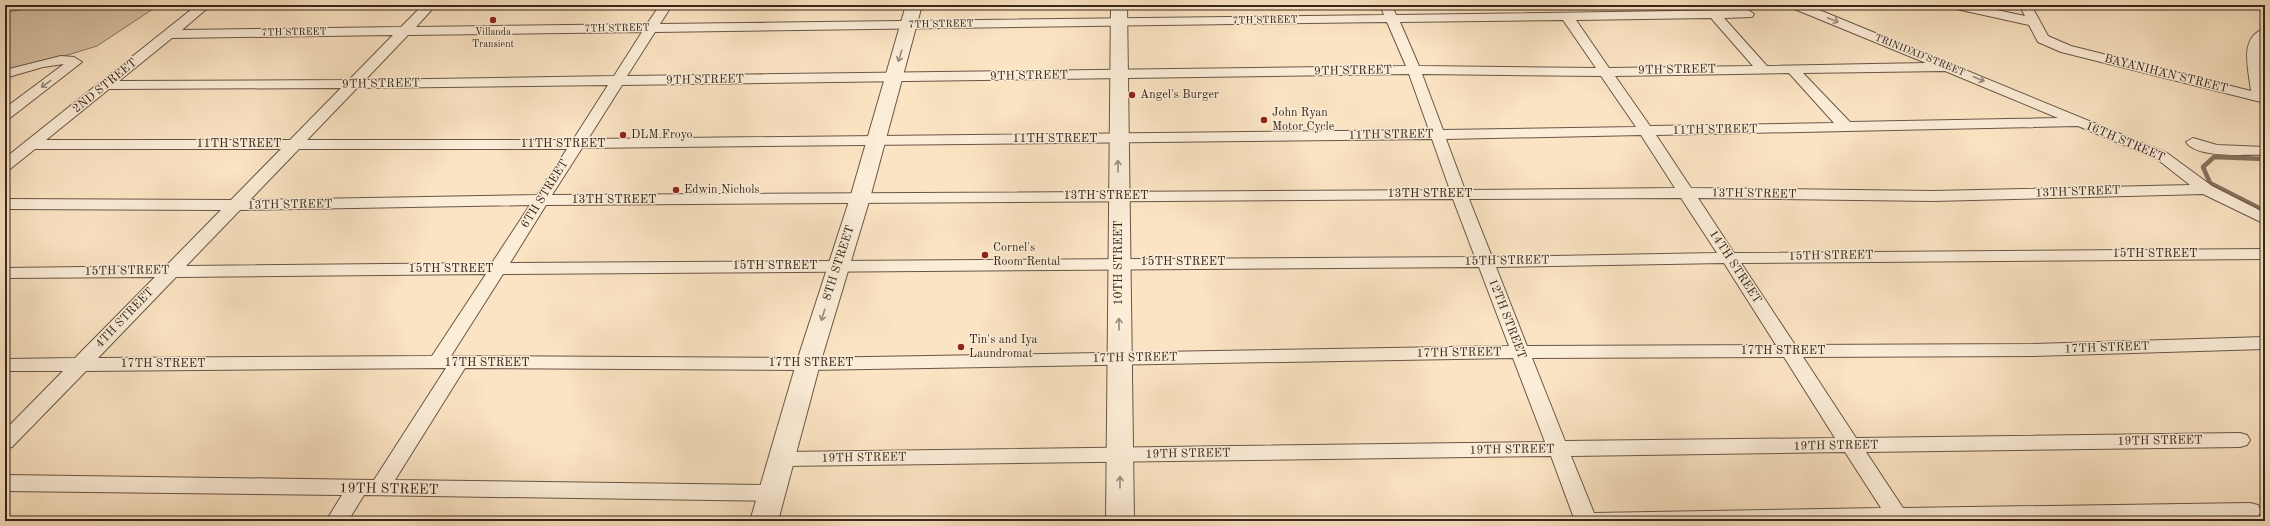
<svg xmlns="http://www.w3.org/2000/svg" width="2270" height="526" viewBox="0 0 2270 526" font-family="'Old Standard TT',serif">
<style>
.green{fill:#dac4a7;stroke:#897662}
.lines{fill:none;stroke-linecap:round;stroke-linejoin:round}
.stream{stroke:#85725e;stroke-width:4.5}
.minor-casing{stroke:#695646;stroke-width:2}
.tertiary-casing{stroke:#695646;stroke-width:2}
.minor{fill:#fcedd8;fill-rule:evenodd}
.tertiary{fill:#fcedd8;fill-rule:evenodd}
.oneway{stroke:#9a8a7a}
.poi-dot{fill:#8f2418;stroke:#fcedd8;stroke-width:1.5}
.labels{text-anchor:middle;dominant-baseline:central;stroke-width:3;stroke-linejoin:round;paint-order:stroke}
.far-street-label{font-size:10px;fill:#38271c;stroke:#fcedd8}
.far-poi-label{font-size:10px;fill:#38271c;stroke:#fcedd8}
.street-label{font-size:12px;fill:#38271c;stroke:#fcedd8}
.poi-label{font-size:12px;fill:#38271c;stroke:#fcedd8;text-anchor:start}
.near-street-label{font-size:14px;fill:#38271c;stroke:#fcedd8}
</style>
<rect width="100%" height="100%" fill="#fbe4c3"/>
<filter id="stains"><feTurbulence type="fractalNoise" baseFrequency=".005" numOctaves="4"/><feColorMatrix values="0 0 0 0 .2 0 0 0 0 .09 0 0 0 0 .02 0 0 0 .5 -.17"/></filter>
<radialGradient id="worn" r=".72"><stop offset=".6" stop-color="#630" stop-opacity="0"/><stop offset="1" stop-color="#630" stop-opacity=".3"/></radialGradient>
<polygon class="green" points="56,5 159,5 97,46 5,74 5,12"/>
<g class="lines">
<polyline class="stream" points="2265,159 2214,157 2203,167 2210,183 2265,211"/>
<g class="minor-casing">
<g id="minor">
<path d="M197,5H211L182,30L401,27L423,5H436L416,27L647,24L660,5H672L660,24L1384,15L1380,5H1392L1396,15L1748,10L1754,14L1752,17L1724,18L1767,66L1926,63L1792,8L1790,5H1807L2167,153L2212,186L2265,213V224L2203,194L1933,201L1698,198L1734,253L2265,249V259L1741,263L1795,345L2033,344L2265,337V349L2033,356L1803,357L1856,438L2240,433L2247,435L2250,440L2247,445L2240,447L1866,452L1903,508L2250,503L2258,505L2261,511L2258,517L2250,519L1575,521L1551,456L783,466L776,464L773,459L776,454L783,452L1545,442L1513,358L808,370L465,368L395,480L773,485L780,487L784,493L780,499L773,501L364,495L348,521H326L342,495L5,491V475L374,480L446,368L86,371L12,447L5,449V430L63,371H5V359L75,358L155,277L5,278V268L166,266L221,210L5,209V199L231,200L281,149H35L10,169L5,171V158ZM1711,18L1753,66L1609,68L1576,20ZM1563,20L1596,68L1419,66L1400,22ZM1387,22L1406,66L627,76L655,32ZM642,32L614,76L365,80L408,35ZM393,35L349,80L119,81L172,38ZM1945,71L2058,118L1850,122L1803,73ZM1789,73L1834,123L1650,126L1615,76ZM1409,74L1429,130L588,139L622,85ZM1422,74L1601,76L1636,127L1443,130ZM608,85L573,140H307L357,88ZM341,88L290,140H46L109,89ZM2078,126L2157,159L2190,185L1933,191L1691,188L1656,135ZM1641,135L1675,188L1465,190L1446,139ZM1432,139L1450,190L552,195L582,148ZM299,149H567L537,195L250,200ZM1681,198L1717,253L1492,257L1469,199ZM1453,199L1475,257L510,263L546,205ZM530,205L492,263L186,266L240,210ZM1724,263L1776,345L1527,346L1496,267ZM1479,267L1509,346L808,358L451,356L503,274ZM486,274L432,356L98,358L176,277ZM1784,357L1835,438L1565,441L1532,358ZM1845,452L1881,508L1594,513L1571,456Z"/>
<path d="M1950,5H1973L2025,16L2019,5H2031L2048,36L2071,46L2251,91C2249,71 2238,36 2265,29V39L2260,49L2265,103L2061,52L2038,42L2029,25L1952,8Z"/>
<polygon points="61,56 74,57 82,62 10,118 5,119 5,108 64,64 43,67 5,78 5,70"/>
<path d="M2193,138L2217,145L2265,147V155C2246,154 2197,159 2186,142Z"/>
</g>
</g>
<g class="tertiary-casing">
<g id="tertiary">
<polygon points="906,5 922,5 870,198 820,364 778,521 750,521 796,364 850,198"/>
<polygon points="1111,5 1127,5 1134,521 1106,521"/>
</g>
</g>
<use href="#minor" class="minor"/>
<use href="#tertiary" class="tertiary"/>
</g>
<defs><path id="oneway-shaft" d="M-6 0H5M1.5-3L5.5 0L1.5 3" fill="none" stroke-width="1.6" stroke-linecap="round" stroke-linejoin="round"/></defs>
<g class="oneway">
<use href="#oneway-shaft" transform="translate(1833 20) rotate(22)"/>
<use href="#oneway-shaft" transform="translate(900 56) rotate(107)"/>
<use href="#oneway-shaft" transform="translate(1979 79) rotate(23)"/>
<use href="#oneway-shaft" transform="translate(46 84) rotate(143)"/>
<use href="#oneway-shaft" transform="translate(1118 166) rotate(-91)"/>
<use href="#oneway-shaft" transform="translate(823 315) rotate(107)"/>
<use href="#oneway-shaft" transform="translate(1119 324) rotate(-90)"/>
<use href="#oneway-shaft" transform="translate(1120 482) rotate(-90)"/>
</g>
<g class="poi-dot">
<circle cx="493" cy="20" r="4"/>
<circle cx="1132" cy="95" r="4"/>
<circle cx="1264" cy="120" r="4"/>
<circle cx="623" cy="135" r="4"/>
<circle cx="676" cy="190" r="4"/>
<circle cx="985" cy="255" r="4"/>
<circle cx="961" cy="347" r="4"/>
</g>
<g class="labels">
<g class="far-street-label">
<text transform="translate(1265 20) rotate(-1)">7TH STREET</text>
<text transform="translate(941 24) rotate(-1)">7TH STREET</text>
<text transform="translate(617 28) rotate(-1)">7TH STREET</text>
<text transform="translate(294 32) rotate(-1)">7TH STREET</text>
<text transform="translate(1920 55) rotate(22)">TRINIDAD STREET</text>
</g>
<g class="far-poi-label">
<text x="493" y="32">Villanda<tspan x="493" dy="12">Transient</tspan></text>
</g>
<g class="street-label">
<text transform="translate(1677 70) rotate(-1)">9TH STREET</text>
<text transform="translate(1353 71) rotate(-1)">9TH STREET</text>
<text transform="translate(2166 74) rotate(14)">BAYANIHAN STREET</text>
<text transform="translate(1029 76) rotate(-1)">9TH STREET</text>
<text transform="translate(705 80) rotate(-1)">9TH STREET</text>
<text transform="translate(381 84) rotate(-1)">9TH STREET</text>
<text transform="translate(105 86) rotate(-39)">2ND STREET</text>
<text transform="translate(1715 130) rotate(-1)">11TH STREET</text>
<text transform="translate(1391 135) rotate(-1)">11TH STREET</text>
<text x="1055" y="139">11TH STREET</text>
<text transform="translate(2125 142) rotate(23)">16TH STREET</text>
<text x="239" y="144">11TH STREET</text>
<text x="563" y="144">11TH STREET</text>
<text transform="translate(2078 192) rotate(-2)">13TH STREET</text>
<text transform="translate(545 194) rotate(-58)">6TH STREET</text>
<text x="1430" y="194">13TH STREET</text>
<text transform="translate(1754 194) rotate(1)">13TH STREET</text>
<text x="1106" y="196">13TH STREET</text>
<text x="614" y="200">13TH STREET</text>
<text transform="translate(290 205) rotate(-1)">13TH STREET</text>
<text x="2155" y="254">15TH STREET</text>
<text transform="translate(1831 256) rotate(-1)">15TH STREET</text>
<text transform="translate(1507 261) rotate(-1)">15TH STREET</text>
<text x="1183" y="262">15TH STREET</text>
<text transform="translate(839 263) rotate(-72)">8TH STREET</text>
<text transform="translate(1119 263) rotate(-90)">10TH STREET</text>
<text x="775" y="266">15TH STREET</text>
<text transform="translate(1735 267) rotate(57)">14TH STREET</text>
<text x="451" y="269">15TH STREET</text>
<text transform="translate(127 271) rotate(-1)">15TH STREET</text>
<text transform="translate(125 318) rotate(-46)">4TH STREET</text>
<text transform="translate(1507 319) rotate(69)">12TH STREET</text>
<text transform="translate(2107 348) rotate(-2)">17TH STREET</text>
<text x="1783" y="351">17TH STREET</text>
<text transform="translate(1459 353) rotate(-1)">17TH STREET</text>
<text transform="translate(1135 358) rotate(-1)">17TH STREET</text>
<text x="487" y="363">17TH STREET</text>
<text x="811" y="363">17TH STREET</text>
<text x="163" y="364">17TH STREET</text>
<text transform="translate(2160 441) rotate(-1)">19TH STREET</text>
<text transform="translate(1836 446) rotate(-1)">19TH STREET</text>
<text transform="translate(1512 450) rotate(-1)">19TH STREET</text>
<text transform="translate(1188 454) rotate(-1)">19TH STREET</text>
<text transform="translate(864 458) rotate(-1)">19TH STREET</text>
</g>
<g class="poi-label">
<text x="1140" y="95">Angel's Burger</text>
<text x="1272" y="113">John Ryan<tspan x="1272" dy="14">Motor Cycle</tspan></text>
<text x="631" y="135">DLM Froyo</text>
<text x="684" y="190">Edwin Nichols</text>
<text x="993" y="248">Cornel's<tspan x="993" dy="14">Room Rental</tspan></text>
<text x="969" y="340">Tin's and Iya<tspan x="969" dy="14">Laundromat</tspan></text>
</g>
<g class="near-street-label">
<text transform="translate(389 489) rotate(1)">19TH STREET</text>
</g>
</g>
<rect width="2270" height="526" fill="none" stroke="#fbe4c3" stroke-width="20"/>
<rect x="6" y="6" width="2258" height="514" fill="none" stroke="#38271c" stroke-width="2"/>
<rect x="10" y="10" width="2250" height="506" fill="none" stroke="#38271c"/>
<rect width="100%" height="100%" filter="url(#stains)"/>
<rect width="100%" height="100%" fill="url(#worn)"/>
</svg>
